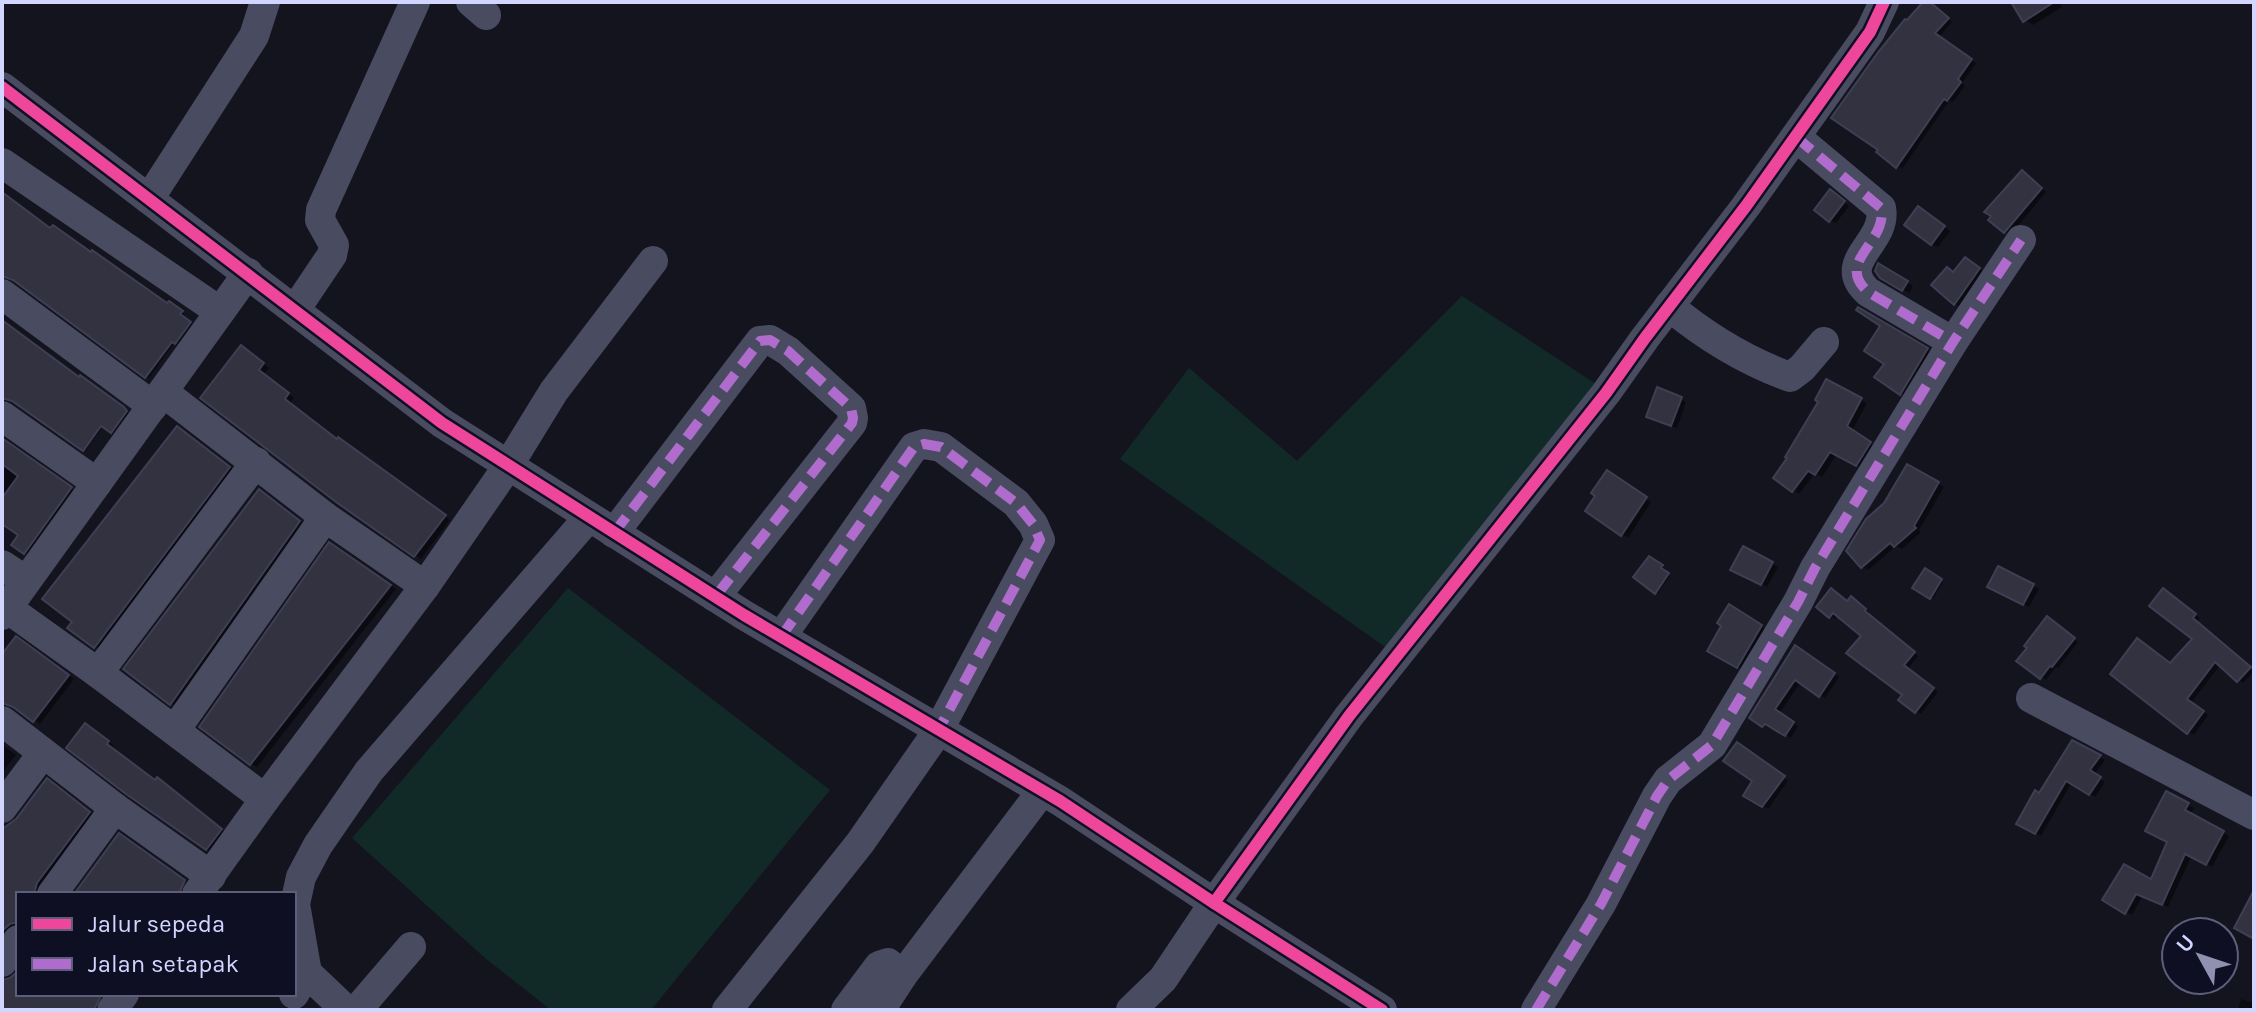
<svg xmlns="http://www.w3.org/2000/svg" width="2256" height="1012" viewBox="0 0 2256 1012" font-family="Karla,sans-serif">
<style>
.green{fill:#122a27}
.shadow{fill:#0007}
.building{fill:#323241;stroke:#3e3f53;stroke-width:2}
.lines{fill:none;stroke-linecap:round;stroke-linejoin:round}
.minor{stroke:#494c60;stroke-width:30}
.quiet{stroke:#b06ccc;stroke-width:10;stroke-dasharray:20 10;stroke-linecap:butt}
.cycleway-casing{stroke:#0f0f24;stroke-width:17}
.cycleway{stroke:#ed469a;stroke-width:12}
</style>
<rect width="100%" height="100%" fill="#14141f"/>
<g class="green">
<polygon points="1462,296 1596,384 1385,647 1120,459 1189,368 1297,461"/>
<polygon points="568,588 830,790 651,1010 551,1010 485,958 352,838"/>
</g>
<g class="shadow">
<polygon points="1926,2 1932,4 1952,22 1939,37 1976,63 1962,83 1965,86 1953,102 1949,101 1902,169 1878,152"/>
<polygon points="2012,2 2059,2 2062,7 2033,25 2025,20"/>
<polygon points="2028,176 2046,192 2011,234 2005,231 1994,216"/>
<polygon points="2,195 51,230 184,314 181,317 192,324 178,343 175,342 149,378 15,279 9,276 2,277"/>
<polygon points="1837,195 1849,206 1836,223 1830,220"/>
<polygon points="1924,212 1950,231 1938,247 1932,244"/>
<polygon points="1970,262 1984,272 1959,306 1955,304 1954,274"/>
<polygon points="1879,266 1913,286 1909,293 1881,277"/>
<polygon points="1859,310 1932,353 1906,396 1901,393 1886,363 1882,325"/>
<polygon points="2,322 79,379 83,378 128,413 114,432 104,425 86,450 15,401 8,398 2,399"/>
<polygon points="247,351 269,368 264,374 294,398 289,404 338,441 345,443 450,520 421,559 337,501"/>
<polygon points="1827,382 1867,403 1852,431 1876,447 1863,468 1837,454 1822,477 1815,473 1799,494 1776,477 1790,458 1821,401"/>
<polygon points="1681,399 1686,402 1677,428 1654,419"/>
<polygon points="184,432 235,471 101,650 69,628"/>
<polygon points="2,440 73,490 27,554 14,544 21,535 2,521"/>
<polygon points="1908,467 1944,487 1919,530 1921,532 1902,549 1896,546 1868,570 1862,567 1886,504"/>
<polygon points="1607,473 1651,502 1628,538 1622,534"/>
<polygon points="265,494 305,525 177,707 126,669"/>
<polygon points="336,548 396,589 257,767 251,764"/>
<polygon points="1744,549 1778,567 1767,587 1733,569"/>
<polygon points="1650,559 1664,567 1662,570 1670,576 1658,593 1636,577"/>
<polygon points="1999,569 2039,589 2029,607 1990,586"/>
<polygon points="1925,570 1943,582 1933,599 1915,588"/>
<polygon points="2169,594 2200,618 2197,622 2254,671 2243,683 2221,664 2191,703 2208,715 2194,735 2176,723 2171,665 2195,639"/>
<polygon points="1856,601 1870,613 1868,615 1918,656 1908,669 1938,692 1921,714 1916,711 1863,636 1838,615 1835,619 1819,607"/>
<polygon points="1730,607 1767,630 1744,670 1709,650 1724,625"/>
<polygon points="2052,622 2078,642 2058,668 2056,667 2046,680 2041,677"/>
<polygon points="22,642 74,679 40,724 17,707 13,706 2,707 2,658"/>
<polygon points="1801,650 1839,677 1825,698 1801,682 1779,714 1798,726 1791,738 1771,725 1769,728 1752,717"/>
<polygon points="92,728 114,746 112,748 156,782 164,783 226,833 213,852 127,792"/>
<polygon points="2073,742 2105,760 2094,775 2105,782 2095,797 2072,782 2041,836 2019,823 2040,795"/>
<polygon points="2,745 16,755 2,773"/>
<polygon points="1743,747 1788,781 1768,809 1746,795 1755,781"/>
<polygon points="53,784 95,816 40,894 18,894 18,926 2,942 2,833 18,820"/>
<polygon points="2167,794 2194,808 2190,815 2229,836 2212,867 2192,855 2168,907 2143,895 2132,915 2105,900 2152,882 2170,842"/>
<polygon points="18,974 18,994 110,994 100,1010 2,1010 2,981 9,981"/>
<polygon points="2241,999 2254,1003 2254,1010 2238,1010"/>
</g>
<g class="building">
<polygon points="1923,2 1930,2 1949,18 1935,33 1972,59 1958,79 1961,82 1947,101 1944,99 1896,168 1876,152 1878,150 1831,118 1879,51 1905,19 1907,20"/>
<polygon points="2011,2 2054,2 2023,22"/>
<polygon points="2022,170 2042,188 2004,233 1988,220 1991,216 1984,212"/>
<polygon points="1830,189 1845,201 1829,222 1814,210"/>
<polygon points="2,192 50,228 53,225 91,252 92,250 167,303 169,301 183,311 180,314 191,322 175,344 172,342 145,378 13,280 2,276"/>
<polygon points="1918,206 1945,226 1931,245 1904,225"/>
<polygon points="1965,257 1980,268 1954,305 1931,285 1947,267 1953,272"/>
<polygon points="1878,263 1908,281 1902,291 1880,278 1875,271"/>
<polygon points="1858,307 1928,348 1900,395 1874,377 1884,364 1864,351 1880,326 1856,310"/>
<polygon points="2,320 79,377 80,375 124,407 127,411 111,433 101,426 83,451 12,401 2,398"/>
<polygon points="241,345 264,363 259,370 289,393 285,399 337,439 338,437 446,515 414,557 336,502 200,398"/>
<polygon points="1826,379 1862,398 1847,426 1871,442 1856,466 1830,452 1815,475 1808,471 1792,492 1773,478 1787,458 1785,457 1818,402 1815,400"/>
<polygon points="1657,387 1682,397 1671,426 1646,417"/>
<polygon points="177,426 230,467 94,648 67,628 72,622 42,599"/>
<polygon points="2,438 72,487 24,554 11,545 18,535 2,524 2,498 18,476 2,464"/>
<polygon points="1907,464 1939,482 1914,526 1916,528 1894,547 1890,543 1861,568 1846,551 1866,519 1884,503"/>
<polygon points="1607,470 1647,497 1621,536 1585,511 1595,496 1591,493"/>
<polygon points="259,489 300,521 170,705 123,669"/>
<polygon points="329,542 391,585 250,765 199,727"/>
<polygon points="1743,546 1773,562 1761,585 1730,570"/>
<polygon points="1649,556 1663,565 1661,568 1669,573 1655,594 1633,577"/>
<polygon points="1998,566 2034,584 2023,605 1987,587"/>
<polygon points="1925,568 1942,579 1930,599 1912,588"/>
<polygon points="1831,588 1847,601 1851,596 1866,609 1865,611 1915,652 1904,665 1934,688 1915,713 1898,700 1902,695 1846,653 1861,636 1833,613 1829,618 1816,607"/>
<polygon points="2163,588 2196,614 2193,618 2251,667 2237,682 2215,662 2187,699 2204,711 2187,734 2110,674 2137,638 2170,663 2192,639 2149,606"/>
<polygon points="1729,604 1762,625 1737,668 1707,651 1721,626 1717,623"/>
<polygon points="2047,616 2075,638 2052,667 2050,666 2040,679 2016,661 2027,648 2024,646"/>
<polygon points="16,636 69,675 33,722 13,707 2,703 2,654"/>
<polygon points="1795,645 1835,673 1819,697 1795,680 1775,709 1794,722 1785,736 1765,724 1762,727 1749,718"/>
<polygon points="85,723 109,741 107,744 155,780 157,777 222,829 206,850 126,794 66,748"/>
<polygon points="2072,740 2101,755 2090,770 2101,777 2089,795 2066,781 2035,834 2016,824 2035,790 2039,793"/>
<polygon points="1737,742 1785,776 1762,807 1743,796 1752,781 1723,761"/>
<polygon points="47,778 90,812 37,883 34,894 18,894 18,922 10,924 2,931 2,829 16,819"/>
<polygon points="2166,791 2189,803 2185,810 2224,831 2206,865 2185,854 2162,905 2136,894 2125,914 2102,900 2124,864 2151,879 2167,842 2145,831"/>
<polygon points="119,833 185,880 179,894 74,894"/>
<polygon points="2254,890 2254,939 2234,928"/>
<polygon points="18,971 18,994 102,994 94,1010 2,1010 2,980 10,978"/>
</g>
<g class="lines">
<g class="minor">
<polyline points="471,2 486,15"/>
<polyline points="2,87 442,423 744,615 1060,801 1214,903 1382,1010"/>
<path d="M1796,137L1881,208C1888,243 1834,261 1868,292L1953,342"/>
<polyline points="2,163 219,311"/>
<polyline points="149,199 254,36 265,2"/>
<polyline points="2,294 153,406"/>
<path d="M1669,306C1705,336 1746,361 1790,377L1802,368L1824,342"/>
<polyline points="295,310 332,255 334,245 320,220 321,210 415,2"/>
<polyline points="163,392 325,517 425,586"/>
<polyline points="2,416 97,483"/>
<polyline points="614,533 760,341 770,340 788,351 851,408 853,418 852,423 715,597"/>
<polyline points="2,565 26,581"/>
<polyline points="7,608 98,673 265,799"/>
<polyline points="2,615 248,273"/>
<polyline points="98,673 256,462"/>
<polyline points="2031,698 2254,815"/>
<polyline points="2,721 115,808"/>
<polyline points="175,730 325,517"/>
<polyline points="2,808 43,753"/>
<polyline points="52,894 115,808 211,876"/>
<polyline points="197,894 265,799 425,586 508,466 554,391 653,261"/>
<polyline points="2,962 18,940"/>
<polyline points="307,973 346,1010"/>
<polyline points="294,994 307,973 295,904 301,877 318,845 369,771 589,517"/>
<polyline points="112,1010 124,994"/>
<polyline points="357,1010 411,947"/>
<polyline points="727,1010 860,843 938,731 1040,540 1033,524 1016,503 941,447 924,444 914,447 781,637"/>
<polyline points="846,1010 879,966 888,963 902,976 1042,791"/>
<polyline points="880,1010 902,976"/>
<polyline points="1131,1010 1163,979 1214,903 1349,716 1606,393 1645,338 1746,206 1870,32 1884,2"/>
<polyline points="1536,1010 1601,904 1657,796 1668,780 1712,745 1798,602 1815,568 1953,342 2021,240"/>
</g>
<g class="quiet">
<path d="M1796,137L1881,208C1888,243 1834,261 1868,292L1953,342"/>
<polyline points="614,533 760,341 770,340 788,351 851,408 853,418 852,423 715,597"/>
<polyline points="781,637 914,447 924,444 941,447 1016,503 1033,524 1040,540 938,731"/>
<polyline points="1536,1010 1601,904 1657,796 1668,780 1712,745 1798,602 1815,568 1953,342 2021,240"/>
</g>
<g class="cycleway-casing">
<g id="cycleway">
<polyline points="2,87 442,423 744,615 1060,801 1214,903 1382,1010"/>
<polyline points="1214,903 1349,716 1606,393 1645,338 1746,206 1870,32 1884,2"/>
</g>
</g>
<use href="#cycleway" class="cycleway"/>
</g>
<rect width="2256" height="1012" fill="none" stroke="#d2d5ff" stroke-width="8"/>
<rect x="16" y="892" width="280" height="104" fill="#0f0f24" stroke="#5d5e7c" stroke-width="2"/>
<rect x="32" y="918" width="40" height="12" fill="#ed469a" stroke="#5d5e7c" stroke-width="2"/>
<text x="88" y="932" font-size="24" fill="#d2d5ff">Jalur sepeda</text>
<rect x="32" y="958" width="40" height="12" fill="#b06ccc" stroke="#5d5e7c" stroke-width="2"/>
<text x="88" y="972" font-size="24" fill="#d2d5ff">Jalan setapak</text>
<g transform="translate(2200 956) rotate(310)"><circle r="38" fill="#0f0f24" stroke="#5d5e7c" stroke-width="2"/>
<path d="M0-6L14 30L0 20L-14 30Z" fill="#9091b1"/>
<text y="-12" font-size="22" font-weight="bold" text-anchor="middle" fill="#d2d5ff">U</text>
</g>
</svg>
